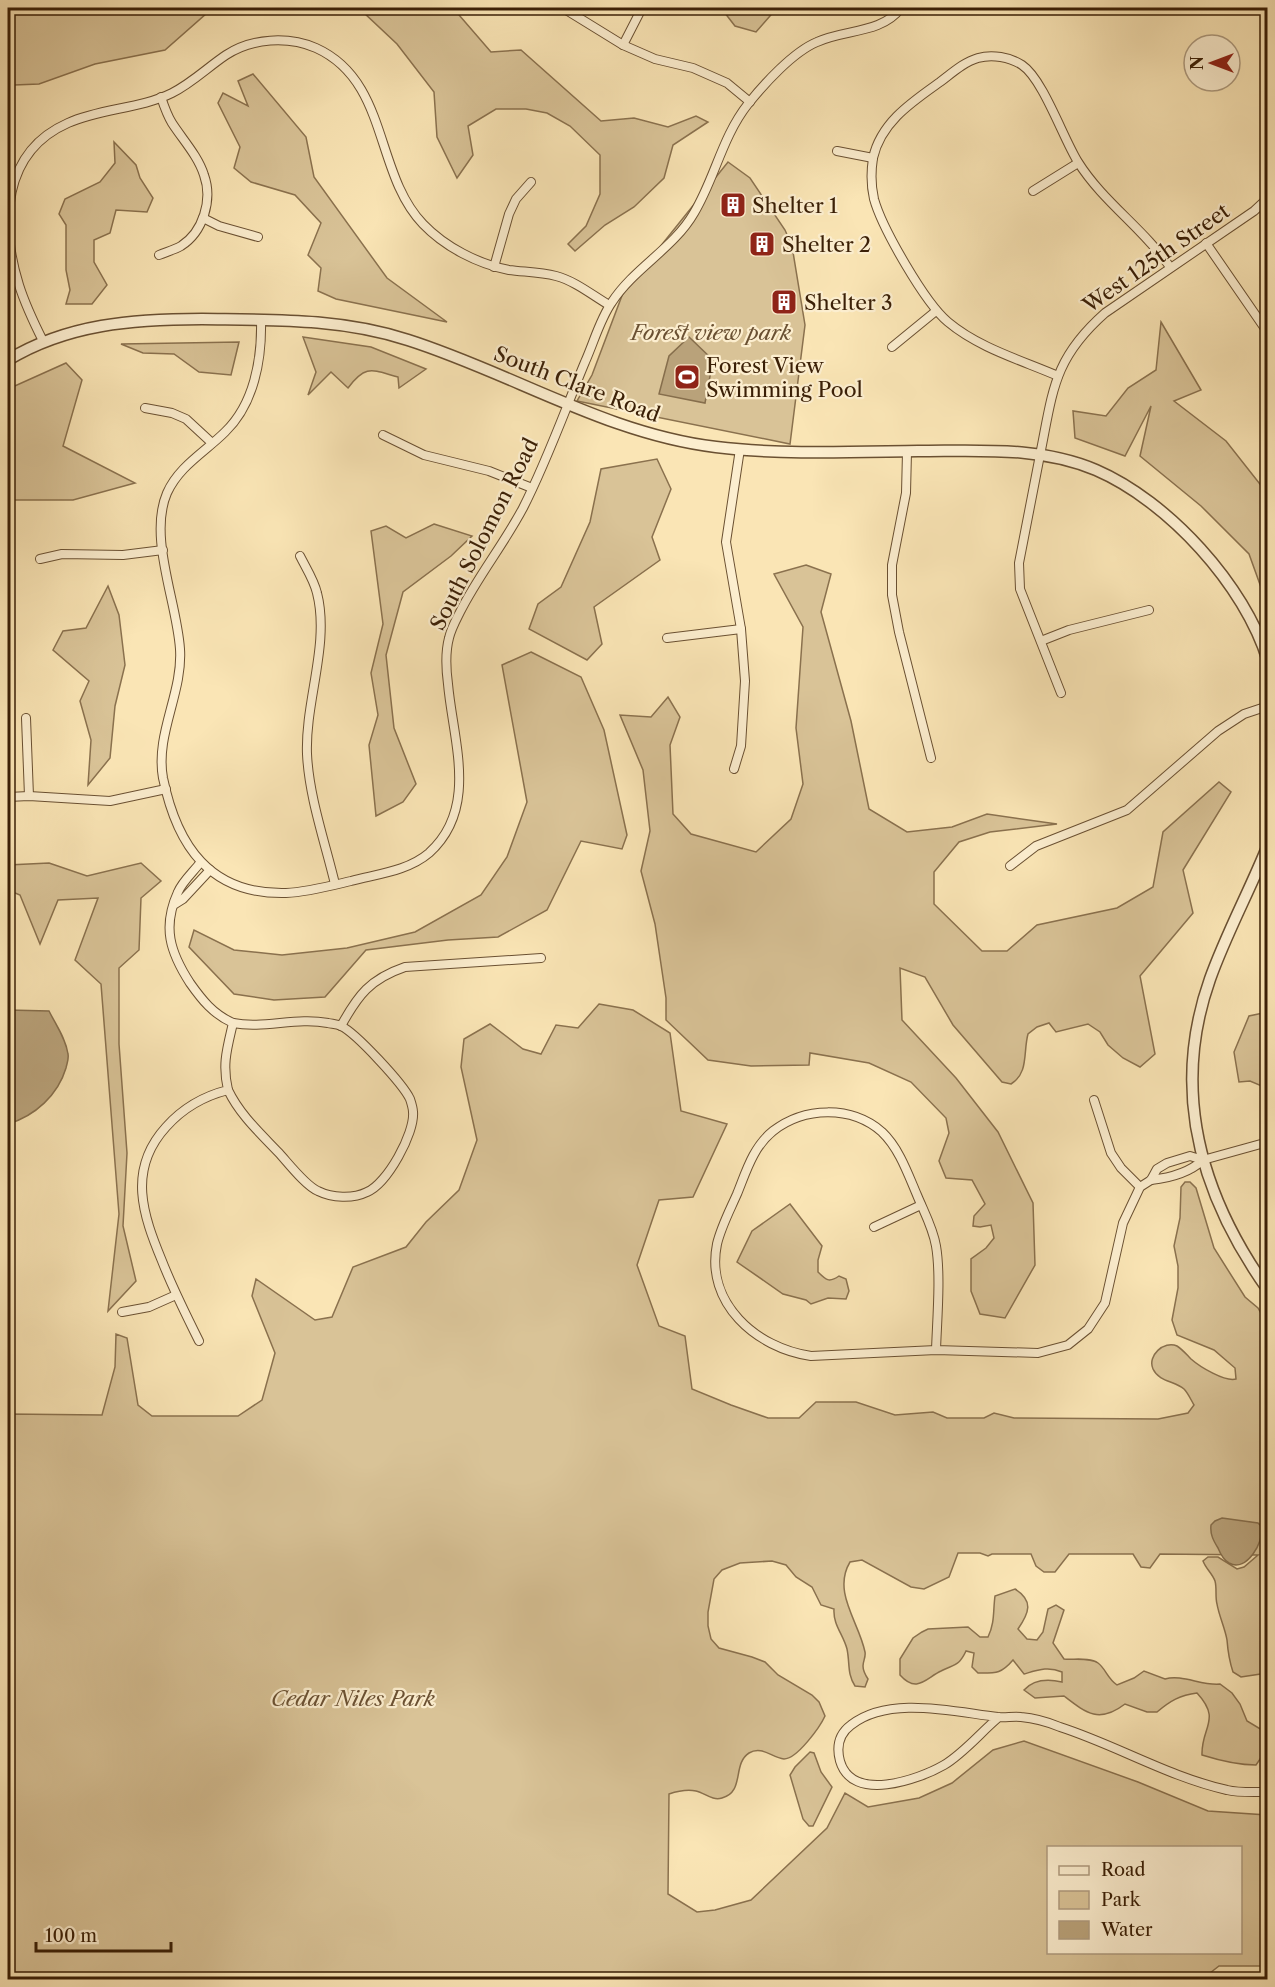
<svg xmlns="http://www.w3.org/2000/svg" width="1275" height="1987" viewBox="0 0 1275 1987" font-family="'Libre Caslon Text',serif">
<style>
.green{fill:#d9c397;stroke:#8a714e;stroke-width:1.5;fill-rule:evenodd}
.water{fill:#b9a27a;stroke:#866e4c;stroke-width:1.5}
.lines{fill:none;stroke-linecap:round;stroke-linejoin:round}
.minor-casing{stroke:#6a5032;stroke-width:10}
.tertiary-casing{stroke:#6a5032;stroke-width:13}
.minor{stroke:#fceecf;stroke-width:8}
.tertiary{stroke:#fceecf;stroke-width:10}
.labels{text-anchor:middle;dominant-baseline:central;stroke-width:4.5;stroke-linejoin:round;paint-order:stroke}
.poi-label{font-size:21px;fill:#3a1f06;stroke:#fceecf;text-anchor:start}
.street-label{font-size:21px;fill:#3a1f06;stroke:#fceecf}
.park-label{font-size:21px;font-style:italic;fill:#6a5032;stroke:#fceecf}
</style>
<rect width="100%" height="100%" fill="#fae5b5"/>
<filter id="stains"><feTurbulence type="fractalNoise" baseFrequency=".00333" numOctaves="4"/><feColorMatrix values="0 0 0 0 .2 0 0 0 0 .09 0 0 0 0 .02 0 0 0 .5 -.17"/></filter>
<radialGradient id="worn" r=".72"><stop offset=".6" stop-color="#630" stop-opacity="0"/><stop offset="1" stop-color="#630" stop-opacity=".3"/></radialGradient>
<g class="green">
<polygon points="8,8 223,8 206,14 165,50 95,64 39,84 14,85 8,90"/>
<polygon points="350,8 453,8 491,52 521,50 601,121 634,118 668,127 696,116 708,122 673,145 664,178 634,207 605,225 575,251 568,244 586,226 600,194 600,155 570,126 547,113 526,109 496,109 468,126 473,155 457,178 437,137 434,92 397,44 364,13"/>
<polygon points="721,8 777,8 756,32 735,26"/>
<polygon points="253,74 306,137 314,177 387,278 447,322 336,299 318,291 321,268 308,255 321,223 295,195 251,182 234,168 240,147 218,103 223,93 248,106 238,81"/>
<polygon points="114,142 136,165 140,178 153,198 147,212 116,210 110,233 94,240 94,262 107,285 92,304 66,304 70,290 66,270 66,225 59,214 65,199 100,182 115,163"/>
<polygon points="728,162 750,178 785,230 792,246 805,325 790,444 577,401 592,375 623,293"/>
<polygon points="1161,322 1201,390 1174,401 1226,441 1267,493 1267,604 1249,554 1201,506 1140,456 1151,406 1125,456 1075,438 1073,411 1106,416 1128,388 1156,370"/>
<path d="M303,337L371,347L426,369L399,388L398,377C372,370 366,364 348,388L331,372L308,395L316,372Z"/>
<polygon points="239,342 231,375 199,372 174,354 143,353 121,344"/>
<polygon points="66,363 82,380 63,446 135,483 73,500 8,500 8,389"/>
<polygon points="657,459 671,489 652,537 660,560 594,607 602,644 587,660 529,629 538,604 561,587 590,522 601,469"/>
<polygon points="434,524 472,536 451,556 403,592 386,655 394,728 416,784 403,802 376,816 369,745 378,715 371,673 383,624 371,531 386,526 406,538"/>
<path d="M806,565L831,574L821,612L851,721L869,809L907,832L952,827L987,814L1057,824L990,832L959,842L934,872V904L982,951H1007L1037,925L1117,908L1153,887L1163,832L1219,782L1231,792L1183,870L1193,913L1140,976L1155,1054L1140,1067L1123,1058L1108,1045L1100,1032L1088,1024L1056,1032L1049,1023L1037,1027L1028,1034C1023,1052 1029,1073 1011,1084L1002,1082L953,1025L925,977L900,968L902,1020L956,1078L998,1132L1033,1203L1035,1265L1005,1318L980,1314L971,1291V1259L986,1248L994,1238L991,1225L980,1227L973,1226L974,1216L985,1204L972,1180L946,1178L939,1161L949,1133L946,1118L911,1082L869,1063L810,1053L809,1065L751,1066L708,1060L666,1020V998L655,924L641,871L650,831L643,770L620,715L651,717L668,697L680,717L670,745L673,814L691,834L756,852L791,819L803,784L796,728L803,627L774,574Z"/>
<polygon points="108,586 119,615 125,665 115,706 110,758 88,785 91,740 80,701 89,681 53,650 63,631 86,628"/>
<polygon points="531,652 581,677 604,730 627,835 622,849 581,841 547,910 498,937 448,940 366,950 325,997 274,1000 234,994 189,947 194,930 234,950 282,955 347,948 415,932 481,895 507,857 527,802 502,665"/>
<polygon points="49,863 87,876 141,863 161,881 141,898 139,950 119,968 119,1044 127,1153 123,1226 136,1281 108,1311 119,1214 101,984 75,960 98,898 58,900 40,944 20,895 8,890 8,865"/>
<polygon points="1267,941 1267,986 1261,983"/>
<path d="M599,1004L633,1010L670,1033L681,1111L727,1124L693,1197L659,1200L637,1265L659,1326L685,1336L692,1389L731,1405L768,1418H799L816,1402H856L895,1415L933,1412L947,1418H984L994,1413L1014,1418L1158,1419L1188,1413L1194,1405C1191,1400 1188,1393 1184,1389C1175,1381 1159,1382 1153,1369C1147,1356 1164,1340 1177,1346C1182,1349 1187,1355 1191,1359C1200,1367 1225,1382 1236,1379L1235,1368L1214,1350L1177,1335L1172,1320L1178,1288V1266L1174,1246L1180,1218L1181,1187L1185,1182H1190L1196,1188L1214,1248L1245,1297L1258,1308L1267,1324V1673L1241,1677L1233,1672C1229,1660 1228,1653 1227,1640C1225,1628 1219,1616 1217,1604C1215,1597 1217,1588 1215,1581C1212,1573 1206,1569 1203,1561L1208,1557H1218L1237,1569L1244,1567L1258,1555L1160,1554L1150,1568L1141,1567L1133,1554H1069L1055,1572H1044L1036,1566L1031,1554H992L988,1556L980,1553H958L949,1577L924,1589L911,1587L862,1560L850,1562C832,1592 859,1622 865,1652C866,1657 863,1661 863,1666C863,1670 866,1676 868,1679L865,1687L855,1686C847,1674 850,1663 847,1649C843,1634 833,1625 834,1609L821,1605L812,1587L796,1577L786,1565L772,1561L740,1563L722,1570L714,1579L708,1612V1626L711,1639L719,1648L752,1657L765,1662L778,1675L812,1695L819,1702L825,1716C820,1727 797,1759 784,1759C772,1758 762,1745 749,1753C732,1764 745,1792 722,1798C712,1801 705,1793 696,1791C686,1789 678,1791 669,1794L668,1894L697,1912L715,1910L751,1900L827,1828L845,1793L868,1807L919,1798L952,1783L993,1750L1024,1741L1138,1782L1208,1811L1267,1815V1966H1219L1210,1973V1980H8V1414L102,1415L115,1367L116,1334L127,1338L138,1405L152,1416H238L262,1400L275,1353L252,1296L256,1279L315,1320L332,1317L353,1267L406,1247L426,1222L459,1190L477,1140L461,1067L464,1039L490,1024L523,1049L541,1054L556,1025L578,1028ZM1048,1848H1240V1952H1048Z"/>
<polygon points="1263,1013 1268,1015 1267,1085 1264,1087 1250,1081 1239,1082 1234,1052 1249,1016"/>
<path d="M790,1204L822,1246L818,1260V1272C826,1280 829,1283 839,1276L846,1279L849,1291L846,1299L828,1298L811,1304L806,1300L783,1294L737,1262L752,1231Z"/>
<path d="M1015,1589C1034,1601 1029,1613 1018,1629L1027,1639L1037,1640L1043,1632L1048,1609L1056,1605L1064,1610L1053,1643L1064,1659C1073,1660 1090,1657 1098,1663C1106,1669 1107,1678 1117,1685L1134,1678L1144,1671L1165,1679C1182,1674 1202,1686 1220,1684L1232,1693L1240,1704L1247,1721L1267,1733V1754L1265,1752L1256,1765C1239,1765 1218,1760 1202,1755C1201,1727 1222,1720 1197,1693C1180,1695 1170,1701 1157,1712H1147L1125,1704C1099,1724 1086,1713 1064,1696L1035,1698L1024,1690C1034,1679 1049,1679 1062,1682V1672C1048,1666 1038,1670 1024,1674L1013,1660C1001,1674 996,1673 978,1673L972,1667L974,1653L966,1651C959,1666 955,1664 941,1671C926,1678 917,1694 900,1675V1659L913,1638L922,1632L928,1629L968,1627L980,1637H988C995,1623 993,1610 995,1596Z"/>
<polygon points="810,1752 814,1753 821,1772 832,1787 813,1826 809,1826 803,1819 790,1775 795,1767"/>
</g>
<g class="water">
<polygon points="689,337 713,360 705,403 659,394 669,356"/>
<path d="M8,1010L49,1011C56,1025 66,1039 68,1054C69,1059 67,1063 66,1068C58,1095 35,1116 8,1124Z"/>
<path d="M1222,1518L1258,1523L1262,1527C1264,1541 1247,1573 1229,1563C1224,1560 1220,1553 1218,1548C1213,1540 1210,1534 1211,1525L1215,1521Z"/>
</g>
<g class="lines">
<g class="minor-casing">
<g id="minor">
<polyline points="563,8 623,45 655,59 693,68 727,83 750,102"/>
<polyline points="623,45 642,8"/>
<polyline points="837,151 873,158"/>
<polyline points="1033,191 1078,163"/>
<polyline points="203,218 219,226 258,237"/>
<polyline points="1206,243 1268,333"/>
<path d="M159,255C166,252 174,250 181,246C203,232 213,200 204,175C198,156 183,140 172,123C167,115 164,106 161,97"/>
<polyline points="494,267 509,214 516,199 531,182"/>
<path d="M261,320C262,360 254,404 225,432C205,452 179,466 167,493C148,537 177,602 180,649C183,693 155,734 163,778C177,846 210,895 286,893C308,892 330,886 351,881C377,874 408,871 429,853C479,808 453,741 448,684C446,669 445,653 449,638C451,629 456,620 460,612C478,576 504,544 523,508C547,461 565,410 585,362C594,342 600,319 612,302C634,268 674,248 694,213C715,178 722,137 748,104C764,84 793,52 817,42C845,29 881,34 901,8"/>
<path d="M43,341C34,323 25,304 19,285C0,224 2,152 68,123C101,108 140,109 172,93C192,83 208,67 226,55C252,38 288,36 316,48C389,81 374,173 423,224C445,247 478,264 509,270C524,272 540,272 556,276C575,281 592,295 609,305"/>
<polyline points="892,347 936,311"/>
<path d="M1058,376C1021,360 979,348 948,322C925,303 882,228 874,199C871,186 871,171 873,158C881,122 912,102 940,82C952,73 964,62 978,58C992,54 1010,57 1022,65C1043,79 1063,138 1078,162C1103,202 1144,229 1170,267"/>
<polyline points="145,408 172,413 186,419 212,443"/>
<polyline points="383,435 424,455 489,471 532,488"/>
<polyline points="907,452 906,493 892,565 892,595 899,632 931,758"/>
<path d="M300,556C306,568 314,580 317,593C330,644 305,701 307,754C309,797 325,842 335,884"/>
<polyline points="40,559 62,554 123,555 163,550"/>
<polyline points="667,638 741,629"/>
<polyline points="1041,641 1069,630 1149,610"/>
<path d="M1061,693L1020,589L1019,563C1026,527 1033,491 1040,455C1053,391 1053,359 1105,313L1254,211L1268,198"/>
<polyline points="26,718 29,796"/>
<polyline points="734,769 741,746 745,681 741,629 726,542 740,449"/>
<polyline points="8,797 29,796 110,801 166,789"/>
<polyline points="1010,866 1036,846 1127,810 1218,731 1244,714 1268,706"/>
<polyline points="175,904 183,899 210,870"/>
<path d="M341,1026C358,995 370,979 405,967L541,958"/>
<path d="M228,1090C240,1115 260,1133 279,1153C289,1164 306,1186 318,1191C332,1198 353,1199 367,1192C387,1184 415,1133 413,1112C413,1108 411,1102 410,1099C403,1084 356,1033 341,1026C337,1024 332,1024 328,1023C296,1017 264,1029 233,1023"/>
<polyline points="1094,1100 1111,1153 1121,1168 1140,1187"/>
<path d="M1151,1180C1169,1178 1190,1172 1203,1160L1268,1142"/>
<polyline points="874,1227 921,1205"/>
<polyline points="122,1312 149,1307 176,1295"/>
<path d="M199,1341C186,1315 173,1289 162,1261C143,1215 127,1170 166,1127C182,1109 204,1096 228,1090C222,1064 227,1049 233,1023C213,1014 202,1000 190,983C170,952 162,927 178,892C182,882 193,872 200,863"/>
<path d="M936,1350C937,1320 941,1275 936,1246C933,1228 924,1212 917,1195C908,1174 899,1148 882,1132C851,1105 804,1107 773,1131C753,1147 746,1172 737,1194C730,1210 721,1227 717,1244C705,1303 756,1348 811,1356L936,1350L1038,1353L1068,1345L1088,1329L1105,1303L1123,1223L1140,1187L1151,1180L1157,1169L1167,1163L1190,1156L1203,1160"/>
<path d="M999,1717C981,1732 964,1753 944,1765C918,1780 852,1803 840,1761C836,1746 839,1734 851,1725C889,1695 954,1712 998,1717C1005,1718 1013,1716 1021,1717C1033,1718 1048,1722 1060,1727C1116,1745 1169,1777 1227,1790C1239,1793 1254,1792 1268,1792"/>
</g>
</g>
<g class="tertiary-casing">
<g id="tertiary">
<path d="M8,360C67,324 134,319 202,319C272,320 341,318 408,340C512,373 607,434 716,447C782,455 851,452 918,451C977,451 1040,446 1096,470C1168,501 1245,585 1268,661"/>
<path d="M1268,845C1250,890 1226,934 1210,979C1170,1092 1201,1196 1268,1290"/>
</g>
</g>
<use href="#minor" class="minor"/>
<use href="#tertiary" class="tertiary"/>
</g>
<defs>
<g id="building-square" transform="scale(1.35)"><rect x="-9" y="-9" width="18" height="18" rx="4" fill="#8f2418" stroke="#fceecf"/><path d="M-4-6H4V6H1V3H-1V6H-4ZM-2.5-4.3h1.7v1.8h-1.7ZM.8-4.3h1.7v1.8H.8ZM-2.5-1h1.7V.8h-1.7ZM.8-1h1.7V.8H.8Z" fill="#fff"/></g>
<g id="stadium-square" transform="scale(1.35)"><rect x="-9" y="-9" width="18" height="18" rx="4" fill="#8f2418" stroke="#fceecf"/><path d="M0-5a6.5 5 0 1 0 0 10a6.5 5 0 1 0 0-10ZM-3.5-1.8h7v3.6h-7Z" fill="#fff"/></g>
</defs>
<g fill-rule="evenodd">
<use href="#building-square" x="733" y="205"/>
<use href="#building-square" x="762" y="244"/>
<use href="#building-square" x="784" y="302"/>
<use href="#stadium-square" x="687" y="377"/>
</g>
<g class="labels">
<g class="poi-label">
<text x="752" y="205">Shelter 1</text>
<text x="782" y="244">Shelter 2</text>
<text x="804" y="302">Shelter 3</text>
<text x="706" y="365">Forest View<tspan x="706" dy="24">Swimming Pool</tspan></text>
</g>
<g class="street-label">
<text transform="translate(1156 258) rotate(-35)">West 125th Street</text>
<text transform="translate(577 384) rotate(21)">South Clare Road</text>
<text transform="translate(484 534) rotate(-63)">South Solomon Road</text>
</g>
<g class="park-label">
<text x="711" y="332">Forest view park</text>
<text x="353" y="1698">Cedar Niles Park</text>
</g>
</g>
<rect width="1275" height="1987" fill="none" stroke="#fae5b5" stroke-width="30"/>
<rect x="9" y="9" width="1257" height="1969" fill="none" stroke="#3a1f06" stroke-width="3"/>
<rect x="15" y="15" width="1245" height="1957" fill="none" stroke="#3a1f06" stroke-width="1.5"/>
<rect x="1047" y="1846" width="195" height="108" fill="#fceecf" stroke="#ae9b7f" stroke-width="1.5"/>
<rect x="1059" y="1866" width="30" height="9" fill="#fceecf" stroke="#ae9b7f" stroke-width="1.5"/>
<text x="1101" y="1876" font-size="18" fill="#3a1f06">Road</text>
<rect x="1059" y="1891" width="30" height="18" fill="#d9c397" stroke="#ae9b7f" stroke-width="1.5"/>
<text x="1101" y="1906" font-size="18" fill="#3a1f06">Park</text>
<rect x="1059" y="1921" width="30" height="18" fill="#b9a27a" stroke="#ae9b7f" stroke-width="1.5"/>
<text x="1101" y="1936" font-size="18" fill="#3a1f06">Water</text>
<g transform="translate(1212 63) rotate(270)"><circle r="28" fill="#fceecf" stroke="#ae9b7f" stroke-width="1.5"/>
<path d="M0-4.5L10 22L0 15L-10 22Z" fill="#8f2418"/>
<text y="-9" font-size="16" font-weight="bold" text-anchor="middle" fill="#3a1f06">N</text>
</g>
<path d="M36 1942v9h135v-9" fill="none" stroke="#3a1f06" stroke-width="3"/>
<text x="45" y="1942" font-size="18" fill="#3a1f06" stroke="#fceecf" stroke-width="4.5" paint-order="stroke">100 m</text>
<rect width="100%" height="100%" filter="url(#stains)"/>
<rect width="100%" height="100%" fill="url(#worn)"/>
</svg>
